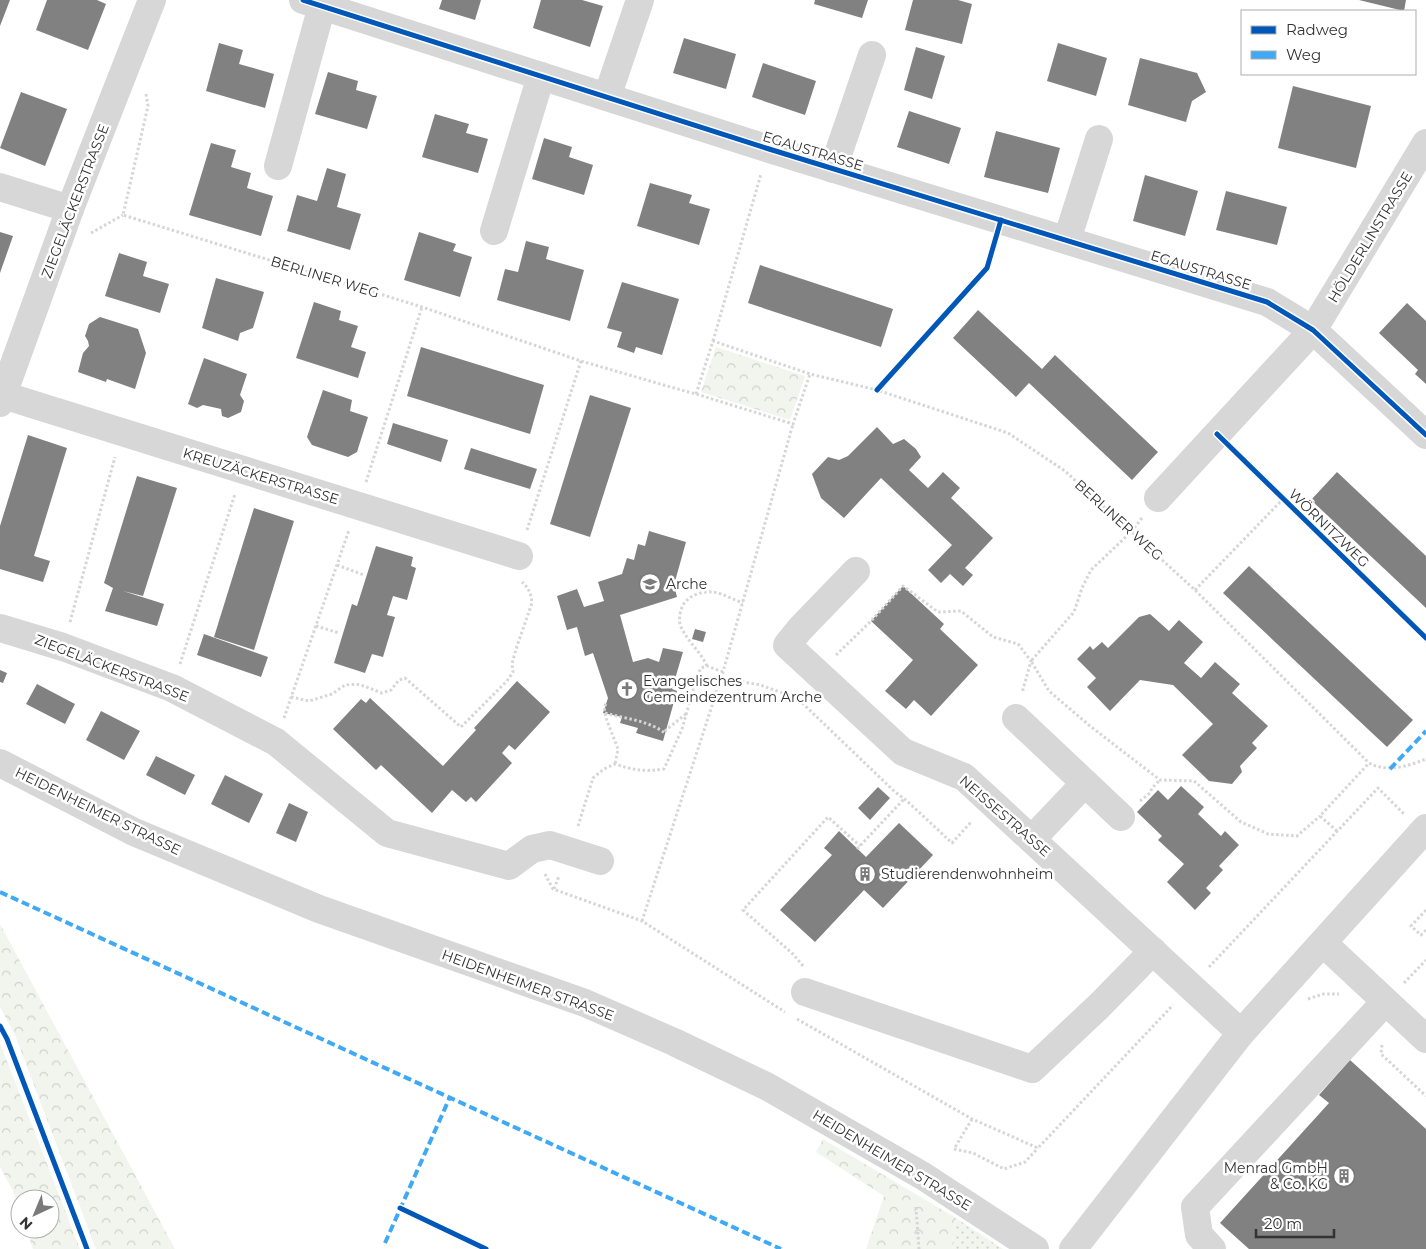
<svg xmlns="http://www.w3.org/2000/svg" width="1426" height="1249" viewBox="0 0 1426 1249" font-family="Montserrat,sans-serif">
<style>
.grass{fill:url(#grass-dots)}
.forest{fill:url(#forest-crowns)}
.building{fill:#818181}
.lines{fill:none;stroke-linecap:round;stroke-linejoin:round}
.path{stroke:#d6d6d6;stroke-width:3;stroke-dasharray:2.5 2.5;stroke-linecap:butt}
.minor{stroke:#d7d7d7;stroke-width:28}
.quiet{stroke:#3fa9f5;stroke-width:4;stroke-dasharray:8 4;stroke-linecap:butt}
.cycleway-casing{stroke:#fff;stroke-width:8}
.cycleway{stroke:#0057b8;stroke-width:5}
.labels{text-anchor:middle;dominant-baseline:central;stroke-width:5;stroke-linejoin:round;paint-order:stroke}
.street-label{font-size:14px;fill:#333;stroke:#fff}
.poi-label{font-size:14px;fill:#333;stroke:#fff;text-anchor:start}
</style>
<defs>
<pattern id="grass-dots" width="8" height="8" patternUnits="userSpaceOnUse" patternTransform="scale(1.25)"><rect width="8" height="8" fill="#f1f5ed"/><path d="M2 2h.1M6 6h.1" fill="none" stroke="#cfd2cc" stroke-width="1.8" stroke-linecap="round"/></pattern>
<pattern id="forest-crowns" width="20" height="18" patternUnits="userSpaceOnUse" patternTransform="scale(1.25)"><rect width="20" height="18" fill="#f1f5ed"/><path d="M2 6a3 3 0 1 1 6 0M12 15a3 3 0 1 1 6 0" fill="none" stroke="#cfd2cc"/></pattern>
</defs>
<rect width="100%" height="100%" fill="#fff"/>
<polygon class="grass" points="956,1218 1003,1249 952,1249"/>
<g class="forest">
<polygon points="716,347 805,376 790,420 701,392"/>
<polygon points="0,924 175,1249 96,1249 15,1035 0,1007"/>
<polygon points="0,1043 80,1249 33,1249 26,1229 50,1229 50,1199 20,1199 20,1210 13,1191 0,1167"/>
<polygon points="823,1139 956,1218 952,1249 866,1249 884,1196 816,1152"/>
</g>
<g class="building">
<polygon points="0,0 10,0 0,26"/>
<polygon points="47,0 97,0 106,4 88,50 36,30"/>
<polygon points="442,0 481,0 475,20 439,9"/>
<polygon points="541,0 582,0 603,6 590,47 533,28"/>
<polygon points="815,0 868,0 862,18 814,4"/>
<polygon points="913,0 958,0 972,4 962,44 905,30"/>
<polygon points="1359,0 1406,0 1404,11"/>
<polygon points="684,38 736,54 726,89 673,73"/>
<polygon points="219,43 243,50 239,64 274,74 265,108 206,91"/>
<polygon points="1058,43 1107,58 1096,96 1047,81"/>
<polygon points="916,47 945,56 932,99 904,90"/>
<polygon points="1140,58 1197,73 1206,92 1192,101 1186,122 1128,105"/>
<polygon points="763,63 816,81 805,115 752,97"/>
<polygon points="328,72 358,81 356,90 377,96 367,129 315,114"/>
<polygon points="1293,86 1371,106 1356,168 1278,148"/>
<polygon points="21,92 67,109 45,166 0,148"/>
<polygon points="909,111 961,128 949,164 897,147"/>
<polygon points="435,114 469,124 466,133 488,139 478,173 422,157"/>
<polygon points="996,131 1060,148 1048,193 984,177"/>
<polygon points="544,138 572,147 569,157 593,165 584,195 532,179"/>
<polygon points="211,143 236,150 231,167 251,173 247,188 273,196 261,236 189,215"/>
<polygon points="327,168 346,174 337,207 361,214 350,250 287,231 297,195 317,201"/>
<polygon points="1145,175 1198,191 1185,236 1133,221"/>
<polygon points="650,183 692,195 689,203 710,209 699,245 637,226"/>
<polygon points="1226,191 1287,207 1277,245 1216,230"/>
<polygon points="0,232 13,236 0,273"/>
<polygon points="419,232 456,244 453,251 472,257 460,297 404,280"/>
<polygon points="526,241 549,247 546,259 584,270 570,321 497,300 505,269 518,272"/>
<polygon points="119,253 147,262 143,276 169,284 160,313 105,296"/>
<polygon points="760,265 893,309 881,347 748,303"/>
<polygon points="216,278 264,292 253,328 240,333 238,341 202,328"/>
<polygon points="622,282 679,299 662,355 636,347 634,353 617,347 622,332 607,328"/>
<polygon points="314,302 341,311 339,320 358,326 351,347 366,352 358,378 296,358"/>
<polygon points="1407,303 1426,321 1426,384 1415,374 1418,370 1379,333"/>
<polygon points="978,310 1042,369 1055,355 1158,452 1132,480 1029,383 1016,397 953,338"/>
<polygon points="100,317 138,329 146,353 135,389 107,379 106,382 78,372 83,353 89,346 88,341 85,336 89,324"/>
<polygon points="421,347 544,385 530,434 407,396"/>
<polygon points="204,358 247,374 240,395 244,401 241,412 228,418 222,416 221,409 203,405 197,408 188,404"/>
<polygon points="323,390 352,400 350,411 368,417 357,452 348,457 312,445 307,437"/>
<polygon points="590,395 631,408 590,537 550,524"/>
<polygon points="393,423 448,440 441,462 387,444"/>
<polygon points="877,427 893,444 904,439 916,449 921,457 909,470 928,488 943,472 960,488 951,498 993,538 965,568 973,575 963,586 950,574 941,583 928,570 952,545 881,478 844,518 821,498 812,474 828,457 839,460 848,456"/>
<polygon points="28,435 67,448 34,556 50,561 43,582 0,569 0,526"/>
<polygon points="471,448 537,469 530,489 464,469"/>
<polygon points="1337,472 1426,556 1426,608 1311,500"/>
<polygon points="137,476 177,488 143,596 123,591 164,604 157,626 105,611 113,588 104,583"/>
<polygon points="254,508 294,521 254,650 214,637"/>
<polygon points="649,531 686,542 674,585 677,597 620,615 633,662 648,658 659,662 663,648 683,652 672,689 677,691 663,741 636,733 638,728 620,723 622,717 603,713 608,698 593,653 585,656 577,627 567,630 557,596 577,589 584,607 604,601 598,582 622,574 627,558 634,560 638,544 645,546"/>
<polygon points="376,546 413,557 411,566 416,568 407,600 393,596 387,615 395,617 383,657 372,654 365,673 334,663 352,604 357,606"/>
<polygon points="1249,566 1413,720 1387,747 1223,593"/>
<polygon points="903,586 944,624 940,629 978,665 931,716 914,700 906,709 885,691 913,660 871,621"/>
<polygon points="1150,614 1169,631 1179,620 1203,642 1184,663 1201,678 1215,662 1240,684 1232,693 1268,726 1252,743 1257,748 1240,766 1242,772 1232,784 1209,781 1182,755 1213,724 1173,685 1140,680 1110,711 1087,687 1096,678 1077,659 1090,646 1093,650 1102,642 1108,648 1139,617"/>
<polygon points="695,629 706,632 703,642 692,639"/>
<polygon points="204,634 268,657 261,677 197,655"/>
<polygon points="0,670 7,673 3,683 0,682"/>
<polygon points="517,681 550,712 515,750 509,745 502,753 512,763 476,802 471,797 466,802 452,790 432,813 381,765 376,770 333,729 361,699 366,703 370,698 443,766 476,730 474,728"/>
<polygon points="37,684 75,704 65,724 26,704"/>
<polygon points="101,711 140,731 124,760 86,740"/>
<polygon points="156,756 195,775 185,795 146,775"/>
<polygon points="225,775 263,794 249,823 211,804"/>
<polygon points="1181,786 1204,807 1198,814 1221,836 1225,831 1239,845 1219,866 1223,870 1206,888 1211,893 1195,910 1167,882 1184,864 1158,840 1162,836 1137,812 1158,790 1168,800"/>
<polygon points="878,787 890,798 870,820 858,808"/>
<polygon points="289,803 308,812 296,842 276,833"/>
<polygon points="899,823 933,855 883,908 864,890 815,942 780,910 832,855 824,848 839,831 866,857"/>
<polygon points="1350,1060 1426,1129 1426,1249 1249,1249 1220,1223 1329,1103 1319,1095"/>
</g>
<g class="lines">
<g class="path">
<polyline points="146,94 148,106 123,215 422,307 581,361 674,388 696,394 793,424 810,374"/>
<polyline points="91,233 123,215"/>
<polyline points="713,341 761,174"/>
<polyline points="696,394 713,341 810,374 877,390 1008,433 1065,471 1195,590 1369,763"/>
<polyline points="1235,452 1426,638"/>
<polyline points="366,482 422,307"/>
<polyline points="1142,518 1131,532 1091,570 1082,588 1074,612 1031,661 1049,691 1090,726 1160,780 1194,781 1241,822 1268,834 1297,836 1320,816"/>
<polyline points="527,530 581,361"/>
<polyline points="337,565 364,575"/>
<polyline points="1195,590 1283,499"/>
<polyline points="70,622 115,457"/>
<polyline points="316,626 339,633"/>
<polyline points="836,655 871,621 903,586 938,612 961,611 993,637 1018,644 1031,661 1022,693"/>
<polyline points="180,664 235,494"/>
<path d="M707,666C700,651 688,642 681,627C678,621 680,611 683,605C689,595 702,591 713,592C722,593 734,600 743,603"/>
<polyline points="722,678 760,685 797,698 895,792 907,801 952,843 972,821"/>
<path d="M291,697L309,701L332,694L345,685L356,684L364,686L382,693L391,690L399,680L405,678L461,727L507,681L513,672L512,664L516,649L532,603C531,594 529,588 522,582"/>
<polyline points="606,704 604,707 606,718 618,749 615,764"/>
<path d="M605,713C626,719 647,720 665,733L666,730L687,713"/>
<polyline points="284,718 349,530"/>
<polyline points="1140,801 1150,793 1152,788 1160,780"/>
<path d="M578,826L593,778L604,769L615,764C633,770 644,772 664,769L682,729L697,676L701,668L707,666L723,672"/>
<path d="M1337,831L1320,816L1369,763C1388,773 1408,766 1426,759"/>
<polyline points="857,849 904,799"/>
<polyline points="545,874 553,889 642,921 785,1012"/>
<polyline points="554,889 559,876"/>
<polyline points="1426,910 1411,926 1421,935 1426,930"/>
<polyline points="642,921 723,672 793,424"/>
<polyline points="803,966 793,954 743,910 828,817 860,846"/>
<polyline points="1209,967 1378,788 1404,814"/>
<polyline points="1404,983 1426,960"/>
<polyline points="1308,999 1323,994 1339,994"/>
<polyline points="797,1019 972,1119 1038,1148 1173,1005"/>
<polyline points="1382,1045 1381,1054 1426,1096"/>
<polyline points="972,1119 954,1149 973,1153 1004,1169 1025,1162 1038,1148"/>
<polyline points="916,1207 919,1249"/>
</g>
<g class="minor">
<polyline points="303,0 769,149 1267,302 1313,330 1426,435"/>
<polyline points="607,97 640,0"/>
<polyline points="278,166 322,6"/>
<polyline points="833,169 872,55"/>
<polyline points="0,187 70,209"/>
<polyline points="494,231 541,76"/>
<polyline points="1067,240 1099,139"/>
<polyline points="3,395 519,556"/>
<polyline points="0,403 70,209 152,0"/>
<polyline points="1158,498 1313,330 1426,143"/>
<polyline points="856,571 800,629 787,645 903,752 964,777 1241,1033"/>
<polyline points="0,628 63,647 172,688 276,742 387,833 509,866 532,849 550,845 600,861"/>
<polyline points="1016,718 1121,817"/>
<polyline points="0,763 134,832 319,909 585,1003 674,1042 766,1086 923,1176 1035,1249"/>
<polyline points="1032,839 1085,783"/>
<polyline points="1323,943 1426,1039"/>
<polyline points="805,992 1032,1069 1099,1006 1153,951"/>
<polyline points="1073,1249 1241,1033 1426,828"/>
<polyline points="1212,1249 1199,1235 1195,1207 1385,1002"/>
</g>
<g class="quiet">
<polyline points="1390,769 1426,731"/>
<polyline points="0,892 781,1249"/>
<polyline points="385,1243 450,1097"/>
</g>
<g class="cycleway-casing">
<g id="cycleway">
<polyline points="303,0 769,149 1267,302 1313,330 1426,435"/>
<polyline points="877,390 987,268 1001,220"/>
<polyline points="1217,434 1426,638"/>
<polyline points="0,1026 7,1039 87,1249"/>
<polyline points="400,1208 486,1249"/>
</g>
</g>
<use href="#cycleway" class="cycleway"/>
</g>
<defs>
<g id="school-ring" transform="scale(1.125)"><circle r="9.5" fill="#fff" stroke="#7a7a7a" stroke-width="1.5"/><path d="M0-5L7-2L0 1L-7-2ZM-4 1L0 2.5L4 1V4Q0 6-4 4Z" fill="#7a7a7a"/></g>
<g id="church-ring" transform="scale(1.125)"><circle r="9.5" fill="#fff" stroke="#7a7a7a" stroke-width="1.5"/><path d="M-1.2-6h2.4v3.5h3.3v2.4h-3.3V6h-2.4V-.1h-3.3v-2.4h3.3Z" fill="#7a7a7a"/></g>
<g id="building-ring" transform="scale(1.125)"><circle r="9.5" fill="#fff" stroke="#7a7a7a" stroke-width="1.5"/><path d="M-4-6H4V6H1V3H-1V6H-4ZM-2.5-4.3h1.7v1.8h-1.7ZM.8-4.3h1.7v1.8H.8ZM-2.5-1h1.7V.8h-1.7ZM.8-1h1.7V.8H.8Z" fill="#7a7a7a"/></g>
</defs>
<g fill-rule="evenodd">
<use href="#school-ring" x="650" y="584"/>
<use href="#church-ring" x="627" y="689"/>
<use href="#building-ring" x="865" y="874"/>
<use href="#building-ring" x="1344" y="1176"/>
</g>
<g class="labels">
<g class="street-label">
<text transform="translate(813 151) rotate(17)">EGAUSTRASSE</text>
<text transform="translate(75 201) rotate(-69)">ZIEGELÄCKERSTRASSE</text>
<text transform="translate(1370 237) rotate(-59)">HÖLDERLINSTRASSE</text>
<text transform="translate(1201 270) rotate(17)">EGAUSTRASSE</text>
<text transform="translate(325 277) rotate(17)">BERLINER WEG</text>
<text transform="translate(261 476) rotate(17)">KREUZÄCKERSTRASSE</text>
<text transform="translate(1119 520) rotate(42)">BERLINER WEG</text>
<text transform="translate(1329 528) rotate(44)">WÖRNITZWEG</text>
<text transform="translate(112 668) rotate(21)">ZIEGELÄCKERSTRASSE</text>
<text transform="translate(98 811) rotate(26)">HEIDENHEIMER STRASSE</text>
<text transform="translate(1005 816) rotate(41)">NEISSESTRASSE</text>
<text transform="translate(528 985) rotate(20)">HEIDENHEIMER STRASSE</text>
<text transform="translate(892 1160) rotate(31)">HEIDENHEIMER STRASSE</text>
</g>
<g class="poi-label">
<text x="666" y="584">Arche</text>
<text x="643" y="681">Evangelisches<tspan x="643" dy="16">Gemeindezentrum Arche</tspan></text>
<text x="881" y="874">Studierendenwohnheim</text>
<text x="1328" y="1168" text-anchor="end">Menrad GmbH<tspan x="1328" dy="16">&amp; Co. KG</tspan></text>
</g>
</g>
<rect x="1241" y="10" width="175" height="65" fill="#ffffff" stroke="#adadad"/>
<rect x="1251" y="26" width="25" height="8" fill="#0057b8" stroke="#adadad"/>
<text x="1286" y="35" font-size="15" fill="#333333">Radweg</text>
<rect x="1251" y="51" width="25" height="8" fill="#3fa9f5" stroke="#adadad"/>
<text x="1286" y="60" font-size="15" fill="#333333">Weg</text>
<g transform="translate(35 1214) rotate(224)"><circle r="24" fill="#ffffff" stroke="#adadad"/>
<path d="M0-4L9 19L0 12L-9 19Z" fill="#7a7a7a"/>
<text y="-8" font-size="14" font-weight="bold" text-anchor="middle" fill="#333333">N</text>
</g>
<path d="M1256 1229v8h78v-8" fill="none" stroke="#333333" stroke-width="2.5"/>
<text x="1264" y="1229" font-size="15" fill="#333333" stroke="#ffffff" stroke-width="4" paint-order="stroke">20 m</text>
</svg>
